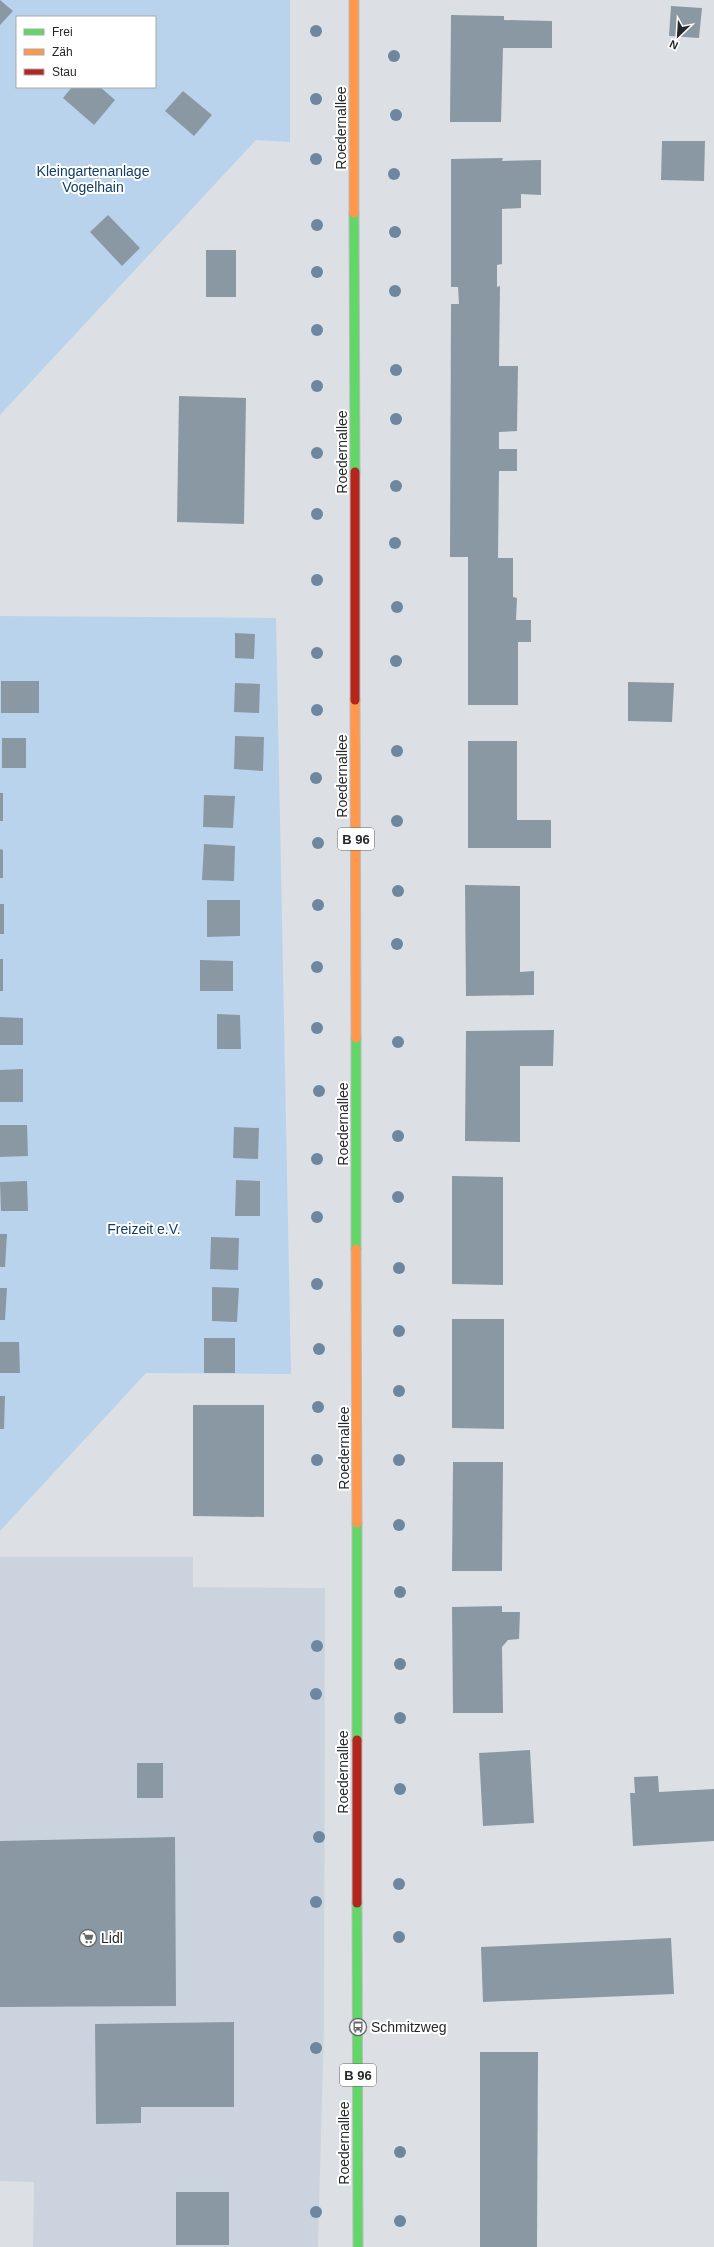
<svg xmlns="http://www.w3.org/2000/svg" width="714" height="2247" viewBox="0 0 714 2247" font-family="Helvetica,sans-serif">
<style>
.built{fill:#cbd4de}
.green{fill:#b9d3ed;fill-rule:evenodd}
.building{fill:#8a98a4}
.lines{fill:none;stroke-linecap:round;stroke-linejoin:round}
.fast-casing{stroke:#b8bbbe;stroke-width:11}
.slow-casing{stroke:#b8bbbe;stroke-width:11}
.jam-casing{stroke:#b8bbbe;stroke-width:11}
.fast{stroke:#63d668;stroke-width:9}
.slow{stroke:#ff974d;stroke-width:9}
.jam{stroke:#b3261e;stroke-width:9}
.tree{fill:#6c879f}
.labels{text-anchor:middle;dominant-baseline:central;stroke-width:4;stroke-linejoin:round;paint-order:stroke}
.shield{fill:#fff;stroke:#66686b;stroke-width:1}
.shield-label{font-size:13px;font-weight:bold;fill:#25282b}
.street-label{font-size:14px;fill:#25282b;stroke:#fff}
.park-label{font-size:14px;fill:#113e66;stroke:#fff}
.poi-label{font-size:14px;fill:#25282b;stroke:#fff;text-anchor:start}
</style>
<rect width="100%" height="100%" fill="#dce0e4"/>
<polygon class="built" points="0,1557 193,1557 193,1587 325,1588 324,2026 318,2247 33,2247 34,2182 0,2181"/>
<g class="green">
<path d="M0,0H290V142L256,140L0,415ZM17,17H155V87H17Z"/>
<polygon points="0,616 276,618 291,1374 146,1373 0,1531"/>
</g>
<g class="building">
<polygon points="0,0 13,11 0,25"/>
<polygon points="671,6 702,8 699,38 669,36"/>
<polygon points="451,15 504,16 504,20 552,21 552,48 503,48 501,122 450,122"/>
<polygon points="72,87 100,87 115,100 94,125 63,98"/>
<polygon points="183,91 212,115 194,136 165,111"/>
<polygon points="662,141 705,141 704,181 661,180"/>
<polygon points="503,158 502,161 541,160 541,195 521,194 521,208 502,209 502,264 497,265 497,287 500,286 499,366 518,366 517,431 499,432 499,449 517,449 517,471 499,471 498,558 513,558 513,597 517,598 516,620 531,620 531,642 518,642 518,705 468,705 468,557 450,557 451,304 459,304 458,287 451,287 451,159"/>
<polygon points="108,215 140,248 122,266 90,232"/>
<rect x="206" y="250" width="30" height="47"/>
<polygon points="179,396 246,398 244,524 177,522"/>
<polygon points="235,633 255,634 254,659 235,658"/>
<rect x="1" y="681" width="38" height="32"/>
<polygon points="628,682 674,683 672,722 628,721"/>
<polygon points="235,683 260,684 259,713 234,712"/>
<polygon points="235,736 264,737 263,771 234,769"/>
<rect x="2" y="738" width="24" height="30"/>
<polygon points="468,741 517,741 517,820 551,820 551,848 468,848"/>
<rect x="0" y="793" width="3" height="28"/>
<polygon points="204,795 235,796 233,828 203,827"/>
<polygon points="204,844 235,846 234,881 202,880"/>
<polygon points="0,849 3,850 3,878 0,878"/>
<polygon points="465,885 520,886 520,972 534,971 534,995 466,996"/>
<polygon points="207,900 240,900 240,936 207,937"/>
<rect x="0" y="904" width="4" height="30"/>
<rect x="0" y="959" width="3" height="32"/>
<polygon points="200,960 233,961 233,991 200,991"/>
<polygon points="217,1014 240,1015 241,1049 217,1049"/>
<polygon points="0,1017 23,1018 23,1045 0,1045"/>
<polygon points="554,1030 553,1066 520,1066 520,1142 465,1141 466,1031"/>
<polygon points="23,1069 23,1102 0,1102 0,1070"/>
<polygon points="0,1125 27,1125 28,1156 0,1157"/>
<polygon points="234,1127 259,1128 258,1159 233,1158"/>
<polygon points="452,1176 503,1177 503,1285 452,1284"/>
<polygon points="236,1180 260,1181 260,1216 235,1216"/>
<polygon points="27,1181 28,1211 1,1211 0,1182"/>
<polygon points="0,1234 7,1234 5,1267 0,1267"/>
<polygon points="211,1237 239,1238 238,1270 210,1269"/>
<polygon points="212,1287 239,1288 237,1322 212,1321"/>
<polygon points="0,1288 7,1288 5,1320 0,1320"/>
<polygon points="452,1319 504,1319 504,1429 452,1428"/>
<rect x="204" y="1338" width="31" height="35"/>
<polygon points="0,1342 19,1342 20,1373 0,1373"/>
<polygon points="0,1396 5,1396 4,1429 0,1429"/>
<polygon points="193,1405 264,1405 264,1517 193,1516"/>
<polygon points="453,1462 503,1462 502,1571 452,1571"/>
<polygon points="502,1606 502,1612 520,1612 519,1639 508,1640 502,1647 503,1713 453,1713 452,1607"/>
<polygon points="530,1750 534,1823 483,1826 479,1753"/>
<rect x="137" y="1763" width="26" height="35"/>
<polygon points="658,1776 659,1792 714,1789 714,1841 633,1846 630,1793 635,1793 634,1777"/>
<polygon points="175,1837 176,2006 0,2007 0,1841"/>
<polygon points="671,1938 674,1994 483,2002 481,1947"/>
<polygon points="234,2022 234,2107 141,2107 141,2123 96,2124 95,2024"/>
<polygon points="480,2052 538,2052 537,2247 480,2247"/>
<rect x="176" y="2192" width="53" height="53"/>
</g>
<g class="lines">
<g class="fast-casing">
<g id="fast">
<polyline points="354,213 355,472"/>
<polyline points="356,1038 356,1249"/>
<polyline points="357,1523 357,1740"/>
<polyline points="357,1903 358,2247"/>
</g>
</g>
<g class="slow-casing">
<g id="slow">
<polyline points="354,0 354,213"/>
<polyline points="355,700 356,1038"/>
<polyline points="356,1249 357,1523"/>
</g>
</g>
<g class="jam-casing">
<g id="jam">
<polyline points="355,472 355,700"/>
<polyline points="357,1740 357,1903"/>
</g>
</g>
<use href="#fast" class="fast"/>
<use href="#slow" class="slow"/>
<use href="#jam" class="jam"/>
</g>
<g class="tree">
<circle cx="316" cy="31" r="6"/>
<circle cx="394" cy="56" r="6"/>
<circle cx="316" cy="99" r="6"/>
<circle cx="396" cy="115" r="6"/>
<circle cx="316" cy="159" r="6"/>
<circle cx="394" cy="174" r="6"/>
<circle cx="317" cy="225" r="6"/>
<circle cx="395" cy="232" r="6"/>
<circle cx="317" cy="272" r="6"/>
<circle cx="395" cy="291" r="6"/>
<circle cx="317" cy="330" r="6"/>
<circle cx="396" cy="370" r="6"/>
<circle cx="317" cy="386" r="6"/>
<circle cx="396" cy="419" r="6"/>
<circle cx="317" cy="453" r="6"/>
<circle cx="396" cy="486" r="6"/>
<circle cx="317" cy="514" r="6"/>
<circle cx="395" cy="543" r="6"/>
<circle cx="317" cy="580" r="6"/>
<circle cx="397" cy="607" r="6"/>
<circle cx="317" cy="653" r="6"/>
<circle cx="396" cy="661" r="6"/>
<circle cx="317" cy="710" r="6"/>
<circle cx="397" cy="751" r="6"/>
<circle cx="316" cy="778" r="6"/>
<circle cx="397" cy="821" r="6"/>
<circle cx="318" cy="843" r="6"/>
<circle cx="398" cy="891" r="6"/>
<circle cx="318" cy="905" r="6"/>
<circle cx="397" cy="944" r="6"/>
<circle cx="317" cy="967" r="6"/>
<circle cx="317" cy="1028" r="6"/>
<circle cx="398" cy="1042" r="6"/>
<circle cx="319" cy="1091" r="6"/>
<circle cx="398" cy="1136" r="6"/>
<circle cx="317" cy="1159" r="6"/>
<circle cx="398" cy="1197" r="6"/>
<circle cx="317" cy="1217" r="6"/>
<circle cx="399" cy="1268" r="6"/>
<circle cx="317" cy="1284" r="6"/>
<circle cx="399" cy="1331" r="6"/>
<circle cx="319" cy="1349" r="6"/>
<circle cx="399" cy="1391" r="6"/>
<circle cx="318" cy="1407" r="6"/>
<circle cx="317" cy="1460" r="6"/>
<circle cx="399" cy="1460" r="6"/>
<circle cx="399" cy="1525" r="6"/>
<circle cx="400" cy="1592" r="6"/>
<circle cx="317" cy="1646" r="6"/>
<circle cx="400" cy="1664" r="6"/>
<circle cx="316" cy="1694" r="6"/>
<circle cx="400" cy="1718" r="6"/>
<circle cx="400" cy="1789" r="6"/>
<circle cx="319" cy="1837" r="6"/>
<circle cx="399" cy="1884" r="6"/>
<circle cx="316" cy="1902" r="6"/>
<circle cx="399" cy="1937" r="6"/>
<circle cx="316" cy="2048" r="6"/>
<circle cx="400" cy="2152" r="6"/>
<circle cx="316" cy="2212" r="6"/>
<circle cx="400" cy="2221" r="6"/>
</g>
<defs>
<g id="supermarket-ring" transform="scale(0.9)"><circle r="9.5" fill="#fff" stroke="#65686c" stroke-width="1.5"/><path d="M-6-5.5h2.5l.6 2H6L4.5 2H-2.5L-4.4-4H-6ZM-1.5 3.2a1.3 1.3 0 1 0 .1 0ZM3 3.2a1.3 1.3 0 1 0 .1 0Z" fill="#65686c"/></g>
<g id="bus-ring" transform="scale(0.9)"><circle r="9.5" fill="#fff" stroke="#65686c" stroke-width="1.5"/><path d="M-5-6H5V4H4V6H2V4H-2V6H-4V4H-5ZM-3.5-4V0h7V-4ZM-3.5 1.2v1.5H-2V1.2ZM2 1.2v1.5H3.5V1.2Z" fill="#65686c"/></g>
</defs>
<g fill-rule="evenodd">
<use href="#supermarket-ring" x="88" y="1938"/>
<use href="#bus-ring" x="358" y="2027"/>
</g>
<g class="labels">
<g class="shield">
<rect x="338" y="828" width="36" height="22" rx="3"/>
<rect x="340" y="2064" width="36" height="22" rx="3"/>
</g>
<g class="shield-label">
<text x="356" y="839">B 96</text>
<text x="358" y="2075">B 96</text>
</g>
<g class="street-label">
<text transform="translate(341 128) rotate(-90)">Roedernallee</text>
<text transform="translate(342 452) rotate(-90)">Roedernallee</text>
<text transform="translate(342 776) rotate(-90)">Roedernallee</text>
<text transform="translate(343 1124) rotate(-90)">Roedernallee</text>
<text transform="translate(344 1448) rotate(-90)">Roedernallee</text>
<text transform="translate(343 1772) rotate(-90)">Roedernallee</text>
<text transform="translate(344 2143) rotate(-90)">Roedernallee</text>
</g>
<g class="park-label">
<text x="93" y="171">Kleingartenanlage<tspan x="93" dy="16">Vogelhain</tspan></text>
<text x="144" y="1229">Freizeit e.V.</text>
</g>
<g class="poi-label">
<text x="101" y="1938">Lidl</text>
<text x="371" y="2027">Schmitzweg</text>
</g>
</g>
<rect x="16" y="16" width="140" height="72" fill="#ffffff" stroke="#a8a9aa"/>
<rect x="24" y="29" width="20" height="6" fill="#63d668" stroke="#a8a9aa"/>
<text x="52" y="36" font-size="12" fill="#25282b">Frei</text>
<rect x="24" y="49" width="20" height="6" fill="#ff974d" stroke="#a8a9aa"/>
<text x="52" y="56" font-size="12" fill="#25282b">Zäh</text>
<rect x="24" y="69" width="20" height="6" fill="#b3261e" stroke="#a8a9aa"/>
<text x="52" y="76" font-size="12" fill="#25282b">Stau</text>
<g transform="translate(678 36) rotate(205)" stroke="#ffffff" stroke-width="3" paint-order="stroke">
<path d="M0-3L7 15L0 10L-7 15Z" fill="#25282b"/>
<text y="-6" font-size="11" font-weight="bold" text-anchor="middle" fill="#25282b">N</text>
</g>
</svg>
